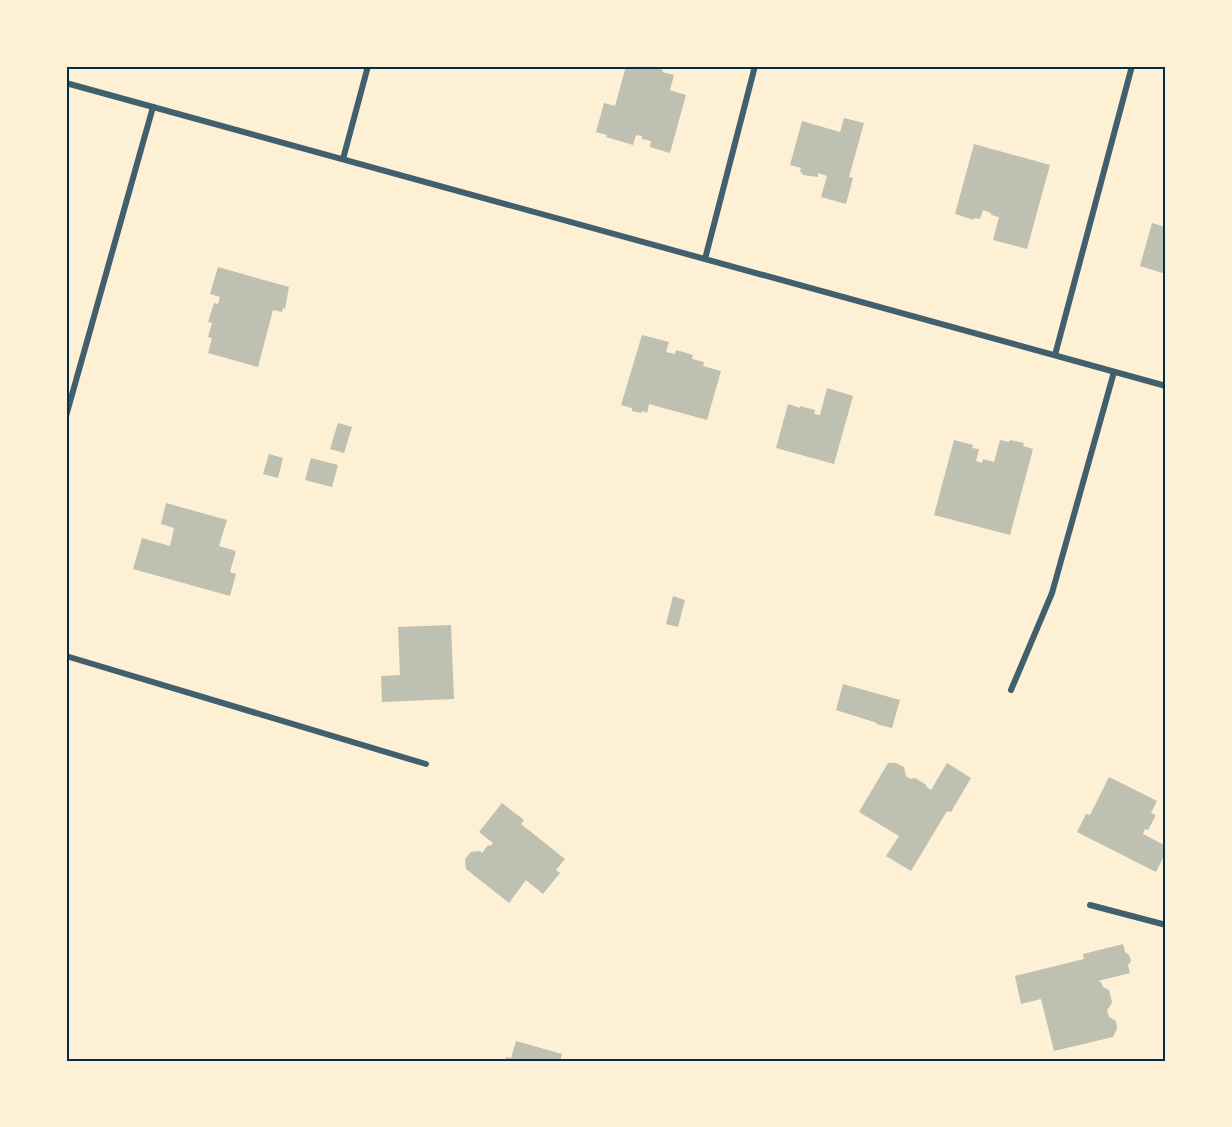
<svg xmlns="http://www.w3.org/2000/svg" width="1232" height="1127" viewBox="0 0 1232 1127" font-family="Poppins,sans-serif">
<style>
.building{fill:#bec0b2}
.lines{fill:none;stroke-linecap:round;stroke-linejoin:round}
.minor{stroke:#3f606c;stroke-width:6}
.neatline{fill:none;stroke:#003049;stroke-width:2}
</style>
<rect width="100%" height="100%" fill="#fdf0d5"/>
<g class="building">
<polygon points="626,66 650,66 663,70 662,72 674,75 670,90 686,95 670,153 650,147 651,141 642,139 642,136 636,135 633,145 606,137 607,135 596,132 604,103 615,106"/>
<polygon points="844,118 864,123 849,177 853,178 846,204 821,197 827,176 818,173 818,177 803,175 800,171 801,168 790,165 802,121 840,132"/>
<polygon points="974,144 1050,165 1027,249 993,240 999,217 991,215 991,213 983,210 980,219 974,218 974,220 955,214"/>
<polygon points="1152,223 1166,227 1166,274 1140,266"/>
<polygon points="218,267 289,287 285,309 283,308 282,312 273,310 258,367 208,353 212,338 208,337 212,323 208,322 214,303 218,304 220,297 210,294"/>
<polygon points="642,335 669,342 666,352 675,354 676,350 693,355 692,359 704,362 703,366 721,371 707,420 649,404 647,413 642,411 642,413 632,411 632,408 621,405"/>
<polygon points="827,388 853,396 834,464 776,448 788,404 800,408 800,406 815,410 814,414 820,415"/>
<polygon points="338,423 352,427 344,453 330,449"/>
<polygon points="954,440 973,445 972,448 979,449 976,461 982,463 983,459 994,462 1000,440 1009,442 1010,440 1024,443 1023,446 1033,449 1010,535 934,515"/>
<polygon points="269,454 283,458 278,478 263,474"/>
<polygon points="311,458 338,465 332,487 305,480"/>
<polygon points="166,503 227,520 219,546 236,551 230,572 236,574 230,596 133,569 142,538 170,546 174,528 161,524"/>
<polygon points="673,596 685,600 678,627 666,624"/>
<polygon points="451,625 454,699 382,702 381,676 400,675 398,627"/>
<polygon points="843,684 900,700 892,728 876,724 877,723 836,710"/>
<polygon points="888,763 896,763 904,767 906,776 910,779 915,778 925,784 927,787 931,790 947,763 971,778 951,812 947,811 911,871 886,856 899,836 859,812"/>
<polygon points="1109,777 1157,801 1151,813 1156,815 1148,830 1145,829 1143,834 1166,846 1166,852 1156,872 1077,832 1086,814 1090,815"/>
<polygon points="502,803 524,820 521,824 565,859 556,870 560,873 543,894 526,880 509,903 466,869 465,859 471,852 480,851 482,853 488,845 490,846 493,843 479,832"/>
<polygon points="1123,944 1125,952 1129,955 1131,961 1128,965 1130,973 1098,981 1101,982 1103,987 1109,990 1112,1002 1109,1008 1107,1009 1109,1017 1116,1021 1117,1029 1113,1037 1054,1051 1041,999 1021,1004 1015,976 1084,959 1083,954"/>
<polygon points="516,1041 562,1054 560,1061 505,1061 506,1057 511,1058"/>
</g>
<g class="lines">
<g class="minor">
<polyline points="66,83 1166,386"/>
<polyline points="343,159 368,66"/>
<polyline points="705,259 755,66"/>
<polyline points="1055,355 1132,66"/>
<polyline points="66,416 153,107"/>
<polyline points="66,656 426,764"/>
<polyline points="1011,690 1052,593 1114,372"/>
<polyline points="1090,905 1166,925"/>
</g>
</g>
<rect width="1232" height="1127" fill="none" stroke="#fdf0d5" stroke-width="135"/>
<rect x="68" y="68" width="1096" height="992" class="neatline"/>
</svg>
